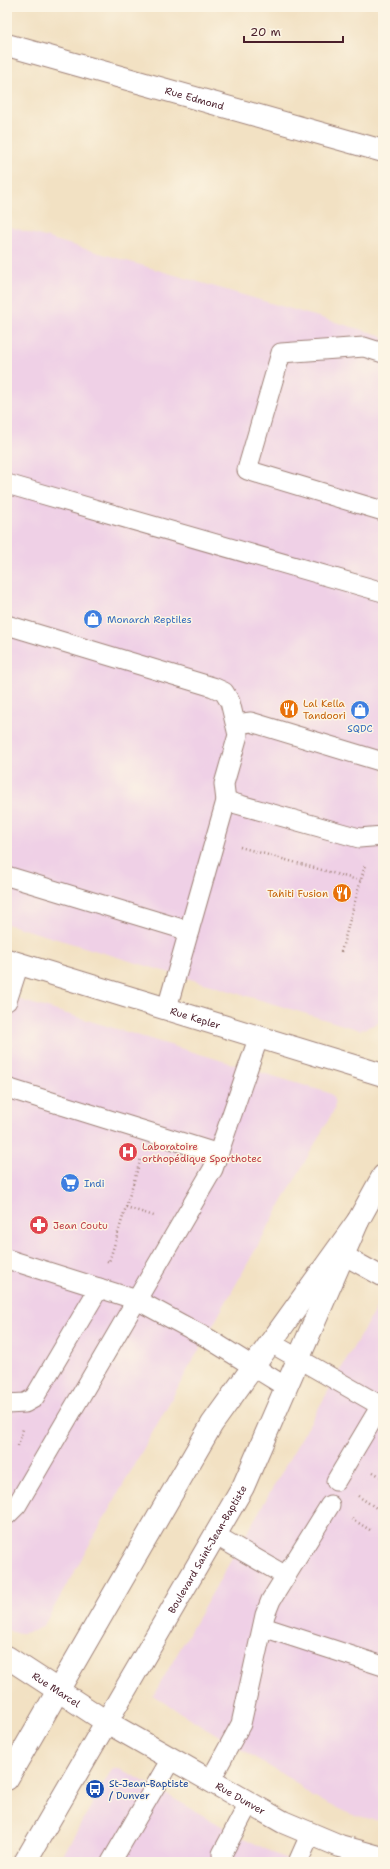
<svg xmlns="http://www.w3.org/2000/svg" width="390" height="1869" viewBox="0 0 390 1869" font-family="'Shantell Sans',sans-serif">
<style>
.built{fill:#efd0e6}
.lines{fill:none;stroke-linecap:round;stroke-linejoin:round}
.service-casing{stroke:#9e8077;stroke-width:21}
.minor-casing{stroke:#9e8077;stroke-width:24}
.tertiary-casing{stroke:#9e8077;stroke-width:24}
.trunk-casing{stroke:#9e8077;stroke-width:24}
.path{stroke:#9e8077;stroke-width:2.5;stroke-dasharray:1 3;stroke-linecap:butt}
.service{stroke:#fff;stroke-width:19}
.minor{stroke:#fff;stroke-width:22}
.tertiary{stroke:#fff;stroke-width:22}
.trunk{stroke:#fff;stroke-width:22}
.labels{text-anchor:middle;dominant-baseline:central;stroke-width:3;stroke-linejoin:round;paint-order:stroke}
.street-label{font-size:10px;fill:#4a1f2b;stroke:#fcf5e5}
.shop-label{font-size:10px;fill:#366cbe;stroke:#fcf5e5;text-anchor:start}
.food-label{font-size:10px;fill:#c56008;stroke:#fcf5e5;text-anchor:start}
.health-label{font-size:10px;fill:#be3a42;stroke:#fcf5e5;text-anchor:start}
.transit-label{font-size:10px;fill:#164399;stroke:#fcf5e5;text-anchor:start}
</style>
<rect width="100%" height="100%" fill="#fcf5e5"/>
<filter id="ink" filterUnits="userSpaceOnUse"><feTurbulence type="fractalNoise" baseFrequency=".025" numOctaves="2"/><feDisplacementMap in="SourceGraphic" scale="8" xChannelSelector="R" yChannelSelector="G"/><feConvolveMatrix kernelMatrix="1 2 1 2 8 2 1 2 1" color-interpolation-filters="sRGB"/></filter>
<filter id="wash" filterUnits="userSpaceOnUse"><feTurbulence type="fractalNoise" baseFrequency=".012" numOctaves="4" result="noise"/><feDisplacementMap in="SourceGraphic" scale="16" xChannelSelector="R" yChannelSelector="G"/><feGaussianBlur stdDeviation="0.9" result="paint"/><feColorMatrix in="noise" values="0 0 0 0 0 0 0 0 0 0 0 0 0 0 0 0 0 1.4 0 .05"/><feComposite in="paint" operator="in"/></filter>
<g filter="url(#wash)">
<rect width="100%" height="100%" fill="#f2e1c3"/>
<g class="built">
<polygon points="7,226 383,336 383,1020 374,1025 360,1030 7,924"/>
<polygon points="7,996 326,1092 332,1095 335,1103 334,1110 51,1613 44,1625 34,1631 22,1633 12,1632 7,1629"/>
<polygon points="383,1296 383,1822 350,1814 313,1797 295,1782 153,1696"/>
<polygon points="112,1769 118,1769 129,1773 234,1833 291,1862 59,1862"/>
</g>
</g>
<g filter="url(#ink)">
<g class="lines">
<g class="service-casing">
<g id="service">
<polyline points="383,353 364,347 281,353 247,470 383,511"/>
<polyline points="7,484 383,592"/>
<polyline points="7,625 213,687 224,692 230,702 238,735 224,784 226,801"/>
<polyline points="236,724 251,722 383,762"/>
<polyline points="7,876 189,931"/>
<polyline points="7,1001 19,964"/>
<polyline points="167,1008 226,801 359,838 383,836"/>
<polyline points="7,1088 219,1154"/>
<polyline points="336,1251 383,1277"/>
<polyline points="7,1259 137,1300 209,1339 286,1387"/>
<polyline points="271,1343 383,1407"/>
<polyline points="7,1404 25,1403 34,1398 99,1288"/>
<polyline points="336,1481 383,1402"/>
<polyline points="7,1515 17,1505 213,1169 259,1036"/>
<polyline points="215,1535 286,1576"/>
<polyline points="263,1627 383,1666"/>
<polyline points="210,1781 241,1724 265,1615 271,1600 330,1505"/>
<polyline points="222,1854 249,1803"/>
<polyline points="111,1862 171,1759"/>
<polyline points="298,1862 310,1835"/>
</g>
</g>
<g class="minor-casing">
<g id="minor">
<path id="s1" d="M7,45L383,151"/>
<path id="s2" d="M7,960L383,1075"/>
</g>
</g>
<g class="tertiary-casing">
<g id="tertiary">
<path id="s3" d="M7,1657L105,1721L283,1822L340,1846L383,1858"/>
</g>
</g>
<g class="trunk-casing">
<g id="trunk">
<polyline points="7,1779 212,1424 358,1221 383,1176"/>
<path id="s4" d="M25,1862L243,1487L358,1221"/>
</g>
</g>
<g class="path">
<polyline points="240,847 361,881"/>
<polyline points="341,952 365,865"/>
<polyline points="126,1207 154,1216"/>
<polyline points="107,1261 109,1262 141,1158"/>
<polyline points="18,1446 23,1429"/>
<polyline points="373,1472 383,1478"/>
<polyline points="358,1496 381,1511"/>
<polyline points="352,1519 370,1530"/>
</g>
<use href="#service" class="service"/>
<use href="#minor" class="minor"/>
<use href="#tertiary" class="tertiary"/>
<use href="#trunk" class="trunk"/>
</g>
</g>
<defs>
<g id="shop-disc" transform="scale(1)"><circle r="9.5" fill="#3f7fe0" stroke="#fcf5e5"/><path d="M-5-2.5h2.3a2.7 3.5 0 0 1 5.4 0H5L5.5 6h-11ZM-1.5-2.5h3a1.5 2.3 0 0 0-3 0Z" fill="#fff"/></g>
<g id="restaurant-disc" transform="scale(1)"><circle r="9.5" fill="#e8710a" stroke="#fcf5e5"/><path d="M-5-6h1v4h1v-4h1v4h1v-4h1v5L-1.5 .5V6h-2V.5L-5-1ZM5-6V6H3V1.5H1.5Q1.5-4 5-6Z" fill="#fff"/></g>
<g id="hospital-disc" transform="scale(1)"><circle r="9.5" fill="#e0444e" stroke="#fcf5e5"/><path d="M-5-5h3v3.5h4V-5h3V5h-3V1.5h-4V5h-3Z" fill="#fff"/></g>
<g id="supermarket-disc" transform="scale(1)"><circle r="9.5" fill="#3f7fe0" stroke="#fcf5e5"/><path d="M-6-5.5h2.5l.6 2H6L4.5 2H-2.5L-4.4-4H-6ZM-1.5 3.2a1.3 1.3 0 1 0 .1 0ZM3 3.2a1.3 1.3 0 1 0 .1 0Z" fill="#fff"/></g>
<g id="pharmacy-disc" transform="scale(1)"><circle r="9.5" fill="#e0444e" stroke="#fcf5e5"/><path d="M-2-6h4v4h4v4h-4v4h-4v-4h-4v-4h4Z" fill="#fff"/></g>
<g id="bus-disc" transform="scale(1)"><circle r="9.5" fill="#1a4fb4" stroke="#fcf5e5"/><path d="M-5-6H5V4H4V6H2V4H-2V6H-4V4H-5ZM-3.5-4V0h7V-4ZM-3.5 1.2v1.5H-2V1.2ZM2 1.2v1.5H3.5V1.2Z" fill="#fff"/></g>
</defs>
<g fill-rule="evenodd">
<use href="#shop-disc" x="93" y="619"/>
<use href="#restaurant-disc" x="289" y="709"/>
<use href="#shop-disc" x="360" y="710"/>
<use href="#restaurant-disc" x="342" y="893"/>
<use href="#hospital-disc" x="128" y="1152"/>
<use href="#supermarket-disc" x="70" y="1183"/>
<use href="#pharmacy-disc" x="39" y="1225"/>
<use href="#bus-disc" x="95" y="1789"/>
</g>
<g class="labels">
<g class="street-label">
<text stroke="none"><textPath href="#s1" startOffset="195">Rue Edmond</textPath></text>
<text stroke="none"><textPath href="#s2" startOffset="197">Rue Kepler</textPath></text>
<text stroke="none"><textPath href="#s4" startOffset="362">Boulevard Saint-Jean-Baptiste</textPath></text>
<text stroke="none"><textPath href="#s3" startOffset="59">Rue Marcel</textPath></text>
<text stroke="none"><textPath href="#s3" startOffset="273">Rue Dunver</textPath></text>
</g>
<g class="shop-label">
<text x="107" y="619">Monarch Reptiles</text>
<text x="360" y="728" text-anchor="middle">SQDC</text>
<text x="84" y="1183">Indi</text>
</g>
<g class="food-label">
<text x="303" y="703">Lal Kella<tspan x="303" dy="12">Tandoori</tspan></text>
<text x="328" y="893" text-anchor="end">Tahiti Fusion</text>
</g>
<g class="health-label">
<text x="142" y="1146">Laboratoire<tspan x="142" dy="12">orthopédique Sporthotec</tspan></text>
<text x="53" y="1225">Jean Coutu</text>
</g>
<g class="transit-label">
<text x="109" y="1783">St-Jean-Baptiste<tspan x="109" dy="12">/ Dunver</tspan></text>
</g>
</g>
<rect width="390" height="1869" fill="none" stroke="#fcf5e5" stroke-width="24"/>
<path d="M244 36v6h99v-6" fill="none" stroke="#4a1f2b" stroke-width="2"/>
<text x="250" y="36" font-size="12" fill="#4a1f2b" stroke="#fcf5e5" stroke-width="3" paint-order="stroke">20 m</text>
</svg>
